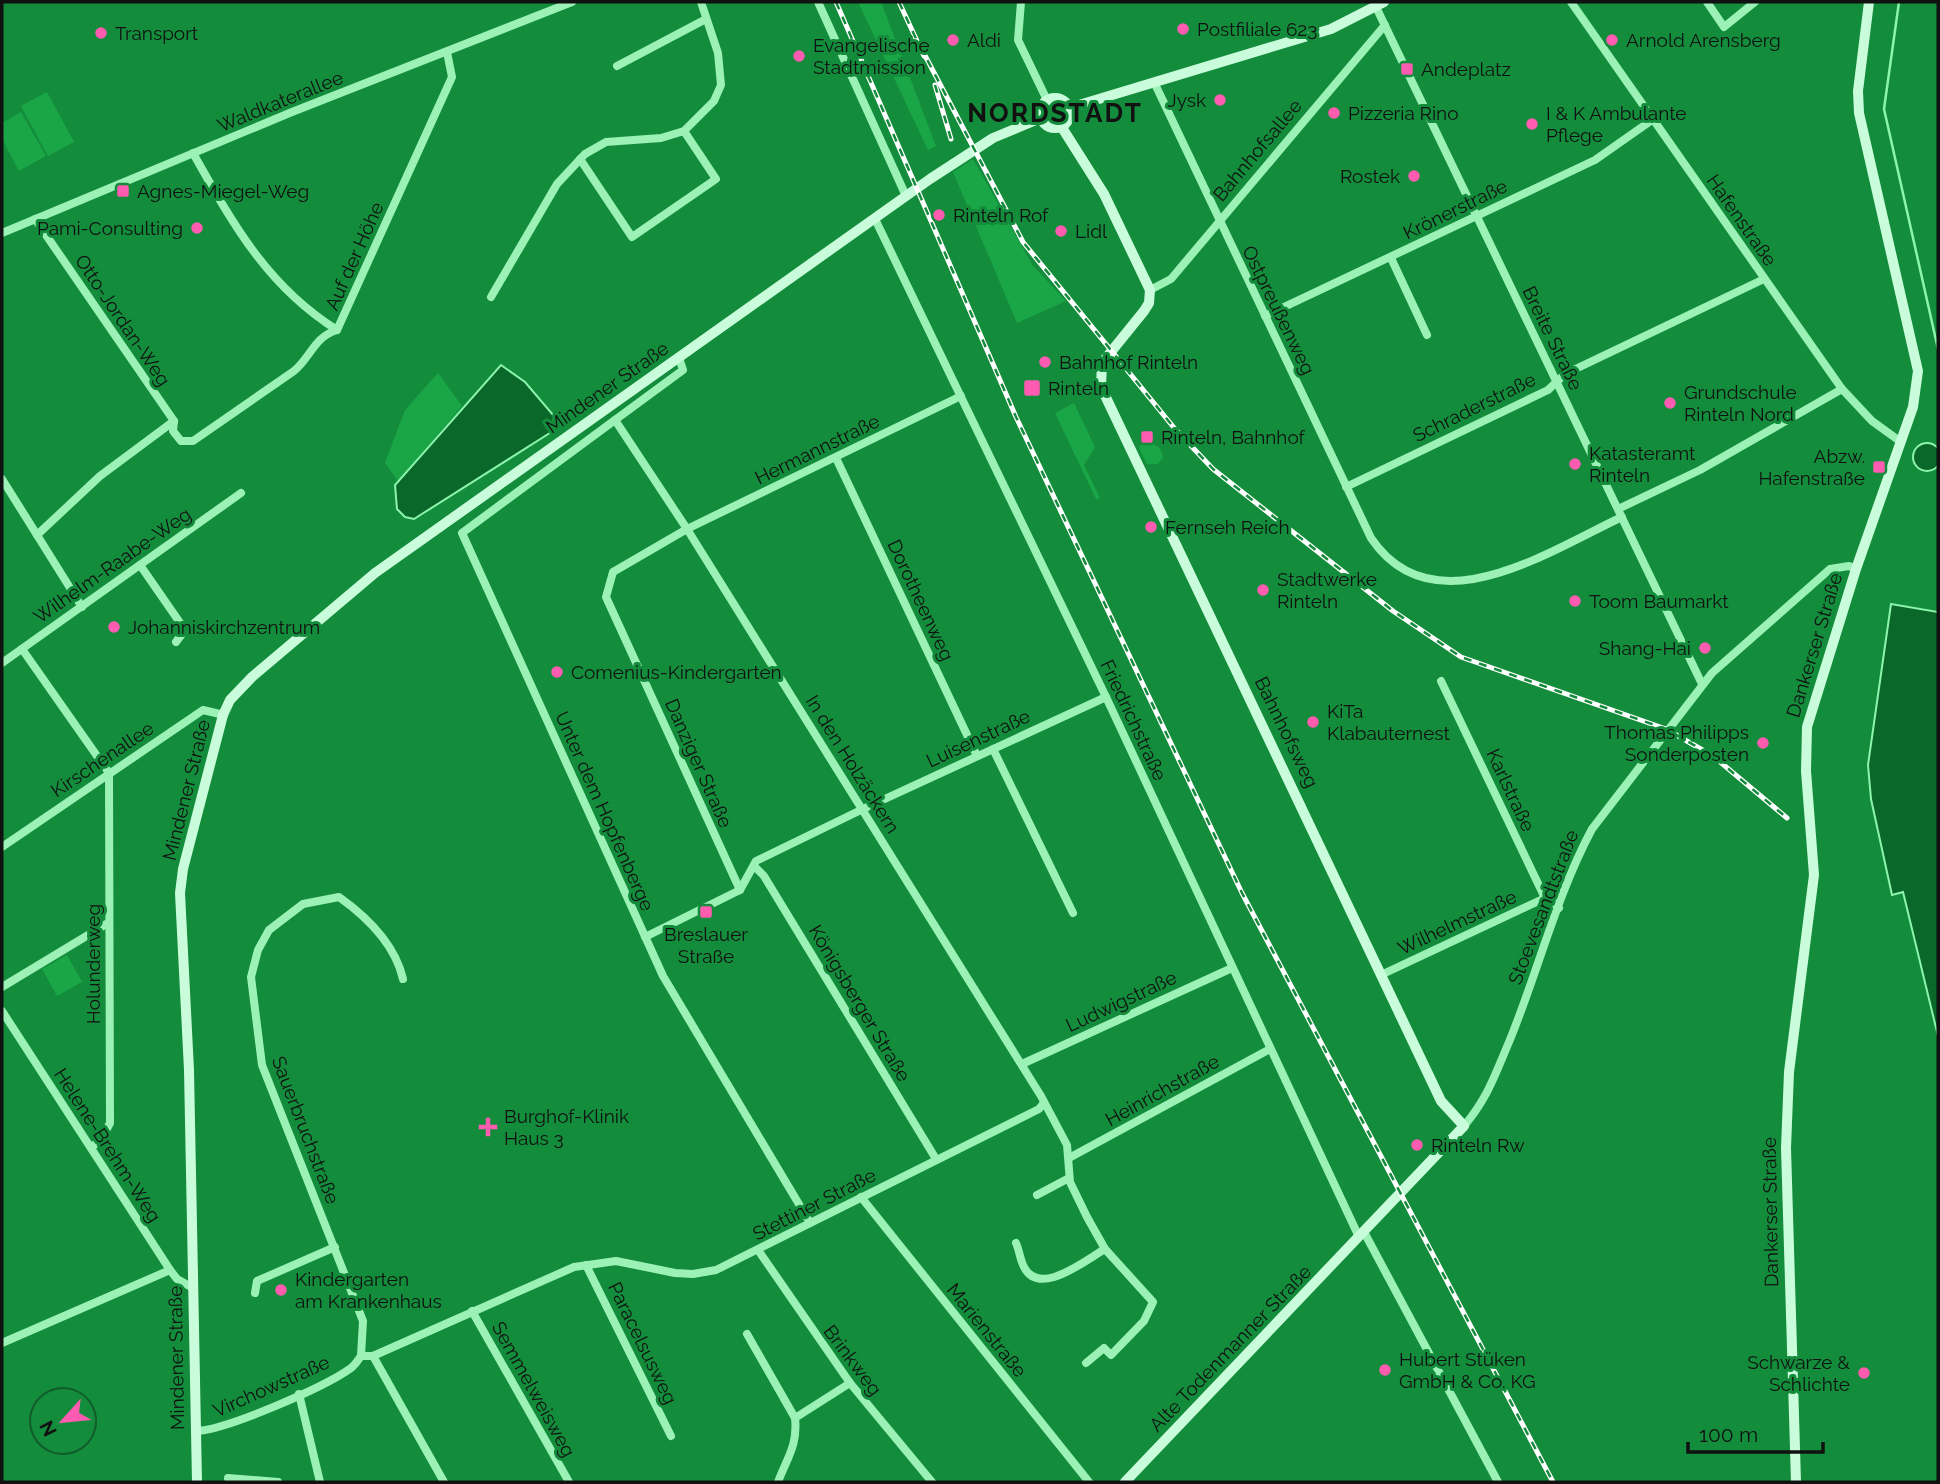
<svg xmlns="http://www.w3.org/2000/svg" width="1940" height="1484" viewBox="0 0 1940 1484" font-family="Raleway,sans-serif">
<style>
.green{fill:#1aa646}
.water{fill:#0b682b;stroke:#8cf4ac;stroke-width:2}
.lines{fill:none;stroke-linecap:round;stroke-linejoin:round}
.stream{stroke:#8cf4ac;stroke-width:2.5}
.street{stroke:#9bf1b6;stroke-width:8}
.secondary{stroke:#c9fcda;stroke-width:10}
.rail-casing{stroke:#fff;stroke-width:5}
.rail{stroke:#138c3b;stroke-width:2.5;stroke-dasharray:8;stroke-linecap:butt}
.poi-dot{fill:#ff5bb1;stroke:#138c3b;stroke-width:2.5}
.labels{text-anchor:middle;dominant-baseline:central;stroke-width:6;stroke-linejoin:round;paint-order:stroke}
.poi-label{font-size:19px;fill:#111;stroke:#138c3b;text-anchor:start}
.street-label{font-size:19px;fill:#111;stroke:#138c3b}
.district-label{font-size:26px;font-weight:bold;letter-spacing:2px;fill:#111;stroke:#138c3b}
</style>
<rect width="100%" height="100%" fill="#138c3b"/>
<g class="green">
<polygon points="858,2 881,2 936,146 928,150"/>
<polygon points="47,92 74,142 48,156 21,106"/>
<polygon points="21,112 46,156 19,171 2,139 2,123"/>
<polygon points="973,159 1033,266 1066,301 1017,323 953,172"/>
<polygon points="438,373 462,406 398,481 385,463 405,410"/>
<polygon points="1074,403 1095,447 1084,465 1100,498 1096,499 1055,413"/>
<polygon points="1153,444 1160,448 1163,457 1158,464 1147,464 1139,448 1141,445"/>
<polygon points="67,955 82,982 57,996 42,969"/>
</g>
<g class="water">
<polygon points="501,365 525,382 554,416 553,431 414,519 405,517 397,509 395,485"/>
<circle cx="1927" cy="457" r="14"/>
<polygon points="1891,604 1938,612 1938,1036 1903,892 1892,895 1871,799 1868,765"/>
</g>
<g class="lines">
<polyline class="stream" points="1899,2 1884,109 1938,349"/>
<g class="street">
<polyline points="818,2 906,196"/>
<polyline points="1021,2 1018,40 1047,100"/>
<polyline points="1571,2 1842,389 1872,421 1901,442"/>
<polyline points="1707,2 1724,27 1755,2"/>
<polyline points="1376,7 1702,684"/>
<polyline points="617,66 706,19"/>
<path d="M1154,82L1371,538C1433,630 1549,551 1622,517"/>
<path d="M193,153C233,224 267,286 337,330"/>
<polyline points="580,159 632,237 716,179 684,131"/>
<path d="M35,219L174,421L173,431L181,441H193L294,371C311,357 314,337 337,330L452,77L447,52"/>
<polyline points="875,219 1106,697 1359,1237"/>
<polyline points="2,233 292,112 572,2"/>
<polyline points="1391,258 1427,335"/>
<polyline points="1150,290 1171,279 1385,25"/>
<polyline points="491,297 557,184 585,154 606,142 661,138 684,131 714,101 721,85 718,53 701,2"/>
<polyline points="1265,316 1595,160 1652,120"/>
<polyline points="679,358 683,370 615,420 687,529 1041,1096 1067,1145 1070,1182 1087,1217 1105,1249 1153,1302 1144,1321 1111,1355 1104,1348 1086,1363"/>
<polyline points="615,420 462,533 663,976 809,1221"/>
<polyline points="836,458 977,756"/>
<polyline points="2,479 82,607"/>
<polyline points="1346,487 1548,390 1565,374 1764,279"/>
<polyline points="1618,509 1700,470 1842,389"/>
<polyline points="37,535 100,476 174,421"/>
<polyline points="140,565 185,630 176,642"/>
<polyline points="22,649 109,773 110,1123 102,1138 91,1148"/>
<polyline points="2,663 241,493"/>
<polyline points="1441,681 1545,898 1559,908"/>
<polyline points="993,749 1073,913"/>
<polyline points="2,847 203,710 224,715"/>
<polyline points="754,866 764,876 936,1159"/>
<polyline points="740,890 606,597 613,572 687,529 961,396"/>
<polyline points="645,937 740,890 756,861 863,809 1106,697"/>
<polyline points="1383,974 1545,898"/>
<polyline points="2,987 108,923"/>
<polyline points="2,1011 170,1270 177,1279 193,1288"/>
<polyline points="1022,1064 1232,968"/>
<path d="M1464,1126C1488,1097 1494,1077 1509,1042C1538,972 1556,896 1592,829L1712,673L1830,569L1849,566L1856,569"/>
<polyline points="1069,1158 1270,1049"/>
<polyline points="1037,1195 1069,1178"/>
<polyline points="861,1197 1089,1482"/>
<polyline points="1364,1232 1498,1482"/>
<path d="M1016,1243C1019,1250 1020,1258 1023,1265C1038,1299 1084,1261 1105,1249"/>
<polyline points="758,1250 850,1383 932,1482"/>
<polyline points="586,1265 671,1436"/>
<polyline points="255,1293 257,1281 335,1247"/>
<polyline points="472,1311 569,1482"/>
<polyline points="747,1334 795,1418"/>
<polyline points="2,1343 170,1270"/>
<path d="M361,1356L363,1321L262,1065L251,977L258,950L269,930L303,904L339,897C367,917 395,944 403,979"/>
<polyline points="373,1356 444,1482"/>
<polyline points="299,1394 320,1482"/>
<path d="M195,1431C224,1431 325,1387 351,1368C355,1365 358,1360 361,1356H373L574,1267L616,1261L675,1273L693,1274L716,1270L1039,1109L1043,1104"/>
<polyline points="228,1478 278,1482"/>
<path d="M778,1482C787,1458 798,1445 795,1418L850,1383"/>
</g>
<g class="secondary">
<circle cx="1055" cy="113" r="15"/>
<polyline points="1069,108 1331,29 1384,2"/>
<polyline points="1061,126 1104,194 1150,290 1149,303 1144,311 1102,363 1101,387 1441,1101 1464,1126 1125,1482"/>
<polyline points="197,1482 189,1070 180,893 183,869 223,715 230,700 252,677 375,573 930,179 993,138 1041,118"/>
<polyline points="1796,1482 1786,1148 1789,1072 1814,875 1806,771 1807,727 1856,569 1913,407 1918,371 1859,113 1858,91 1869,2"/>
</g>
<g class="rail-casing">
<g id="rail">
<polyline points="836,2 1016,417 1242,893 1553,1482"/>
<polyline points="899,2 924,56"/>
<polyline points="920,46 1023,242 1175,429 1213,469 1393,611 1461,657 1666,729 1713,756 1787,818"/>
<polyline points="935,85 951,139"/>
</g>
</g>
<use href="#rail" class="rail"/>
</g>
<g class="poi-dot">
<circle cx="1183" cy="29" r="7"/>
<circle cx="101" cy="33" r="7"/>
<circle cx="953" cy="40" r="7"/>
<circle cx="1612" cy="40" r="7"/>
<circle cx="799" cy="56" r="7"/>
<rect x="1400" y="62" width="14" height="14" rx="3.5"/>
<circle cx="1220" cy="100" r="7"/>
<circle cx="1334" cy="113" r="7"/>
<circle cx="1532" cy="124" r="7"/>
<circle cx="1414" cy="176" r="7"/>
<rect x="116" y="184" width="14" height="14" rx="3.5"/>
<circle cx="939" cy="215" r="7"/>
<circle cx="197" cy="228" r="7"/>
<circle cx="1061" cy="231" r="7"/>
<circle cx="1045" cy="362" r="7"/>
<rect x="1023" y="379" width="18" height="18" rx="3.5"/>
<circle cx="1670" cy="403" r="7"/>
<rect x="1140" y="430" width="14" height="14" rx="3.5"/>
<circle cx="1575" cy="464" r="7"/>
<rect x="1872" y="460" width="14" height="14" rx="3.5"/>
<circle cx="1151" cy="527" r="7"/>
<circle cx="1263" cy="590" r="7"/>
<circle cx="1575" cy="601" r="7"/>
<circle cx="114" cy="627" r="7"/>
<circle cx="1705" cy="648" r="7"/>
<circle cx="557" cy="672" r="7"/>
<circle cx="1313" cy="722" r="7"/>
<circle cx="1763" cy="743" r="7"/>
<rect x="699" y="905" width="14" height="14" rx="3.5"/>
<path d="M484.5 1116.5h7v7h7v7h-7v7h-7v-7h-7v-7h7z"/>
<circle cx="1417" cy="1145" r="7"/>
<circle cx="281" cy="1290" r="7"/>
<circle cx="1385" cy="1370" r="7"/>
<circle cx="1864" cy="1373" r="7"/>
</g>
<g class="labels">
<g class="poi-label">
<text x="1197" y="29">Postfiliale 623</text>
<text x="115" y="33">Transport</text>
<text x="967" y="40">Aldi</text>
<text x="1626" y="40">Arnold Arensberg</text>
<text x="813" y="45">Evangelische<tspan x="813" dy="22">Stadtmission</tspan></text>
<text x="1421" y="69">Andeplatz</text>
<text x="1206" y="100" text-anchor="end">Jysk</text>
<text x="1348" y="113">Pizzeria Rino</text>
<text x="1546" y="113">I &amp; K Ambulante<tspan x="1546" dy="22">Pflege</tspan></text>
<text x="1400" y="176" text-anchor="end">Rostek</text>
<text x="137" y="191">Agnes-Miegel-Weg</text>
<text x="953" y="215">Rinteln Rof</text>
<text x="183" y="228" text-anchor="end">Pami-Consulting</text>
<text x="1075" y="231">Lidl</text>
<text x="1059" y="362">Bahnhof Rinteln</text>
<text x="1048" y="388">Rinteln</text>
<text x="1684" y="392">Grundschule<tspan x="1684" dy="22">Rinteln Nord</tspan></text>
<text x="1161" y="437">Rinteln, Bahnhof</text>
<text x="1589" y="453">Katasteramt<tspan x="1589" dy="22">Rinteln</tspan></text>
<text x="1865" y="456" text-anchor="end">Abzw.<tspan x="1865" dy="22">Hafenstraße</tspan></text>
<text x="1165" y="527">Fernseh Reich</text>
<text x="1277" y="579">Stadtwerke<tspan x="1277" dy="22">Rinteln</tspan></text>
<text x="1589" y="601">Toom Baumarkt</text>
<text x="128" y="627">Johanniskirchzentrum</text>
<text x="1691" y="648" text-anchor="end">Shang-Hai</text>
<text x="571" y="672">Comenius-Kindergarten</text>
<text x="1327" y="711">KiTa<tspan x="1327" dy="22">Klabauternest</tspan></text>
<text x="1749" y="732" text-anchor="end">Thomas Philipps<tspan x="1749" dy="22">Sonderposten</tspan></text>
<text x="706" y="934" text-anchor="middle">Breslauer<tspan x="706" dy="22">Straße</tspan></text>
<text x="504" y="1116">Burghof-Klinik<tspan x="504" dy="22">Haus 3</tspan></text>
<text x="1431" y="1145">Rinteln Rw</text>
<text x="295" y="1279">Kindergarten<tspan x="295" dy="22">am Krankenhaus</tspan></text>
<text x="1399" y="1359">Hubert Stüken<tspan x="1399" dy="22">GmbH &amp; Co. KG</tspan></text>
<text x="1850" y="1362" text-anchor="end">Schwarze &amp;<tspan x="1850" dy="22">Schlichte</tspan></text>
</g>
<g class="street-label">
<text transform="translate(280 101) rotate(-22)">Waldkaterallee</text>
<text transform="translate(1257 150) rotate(-50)">Bahnhofsallee</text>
<text transform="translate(1455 209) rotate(-26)">Krönerstraße</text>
<text transform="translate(1742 220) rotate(55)">Hafenstraße</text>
<text transform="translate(354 256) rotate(-66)">Auf der Höhe</text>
<text transform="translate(1279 310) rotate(64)">Ostpreußenweg</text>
<text transform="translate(123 320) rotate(56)">Otto-Jordan-Weg</text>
<text transform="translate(1553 338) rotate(64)">Breite Straße</text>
<text transform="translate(607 387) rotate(-35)">Mindener Straße</text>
<text transform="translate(1474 407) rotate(-26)">Schraderstraße</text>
<text transform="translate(817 449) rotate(-26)">Hermannstraße</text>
<text transform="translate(112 565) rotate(-35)">Wilhelm-Raabe-Weg</text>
<text transform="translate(921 600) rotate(65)">Dorotheenweg</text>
<text transform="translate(1814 645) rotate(-73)">Dankerser Straße</text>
<text transform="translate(1134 720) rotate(65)">Friedrichstraße</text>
<text transform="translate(1287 732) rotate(64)">Bahnhofsweg</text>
<text transform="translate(978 738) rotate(-25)">Luisenstraße</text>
<text transform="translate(102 759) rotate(-34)">Kirschenallee</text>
<text transform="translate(699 763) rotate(66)">Danziger Straße</text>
<text transform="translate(853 764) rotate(58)">In den Holzäckern</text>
<text transform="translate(186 790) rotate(-76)">Mindener Straße</text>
<text transform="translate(1511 790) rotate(65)">Karlstraße</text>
<text transform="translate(605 811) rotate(66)">Unter dem Hopfenberge</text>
<text transform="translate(1543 907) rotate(-69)">Stoevesandtstraße</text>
<text transform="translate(1457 922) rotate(-25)">Wilhelmstraße</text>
<text transform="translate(93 964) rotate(-90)">Holunderweg</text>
<text transform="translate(1121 1001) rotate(-25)">Ludwigstraße</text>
<text transform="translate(860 1003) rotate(59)">Königsberger Straße</text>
<text transform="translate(1162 1090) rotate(-29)">Heinrichstraße</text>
<text transform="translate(306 1130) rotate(69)">Sauerbruchstraße</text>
<text transform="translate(108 1145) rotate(57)">Helene-Brehm-Weg</text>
<text transform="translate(814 1204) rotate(-27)">Stettiner Straße</text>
<text transform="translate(1770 1212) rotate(-91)">Dankerser Straße</text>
<text transform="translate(987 1330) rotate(51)">Marienstraße</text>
<text transform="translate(643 1343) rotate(64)">Paracelsusweg</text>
<text transform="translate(1230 1348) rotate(-46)">Alte Todenmanner Straße</text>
<text transform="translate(176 1358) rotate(-91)">Mindener Straße</text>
<text transform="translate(853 1360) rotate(53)">Brinkweg</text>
<text transform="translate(271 1386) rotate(-24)">Virchowstraße</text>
<text transform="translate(534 1389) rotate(61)">Semmelweisweg</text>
</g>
<g class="district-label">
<text x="1055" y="113">NORDSTADT</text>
</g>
</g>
<rect width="1940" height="1484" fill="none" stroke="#111111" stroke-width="7"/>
<g transform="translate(63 1421) rotate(243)"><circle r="33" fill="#138c3b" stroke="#125b2a" stroke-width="2"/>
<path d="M0-5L12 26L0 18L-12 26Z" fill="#ff5bb1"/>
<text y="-10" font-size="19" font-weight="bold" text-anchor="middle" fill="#111111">N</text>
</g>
<path d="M1688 1442v10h135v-10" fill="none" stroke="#111111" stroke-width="3.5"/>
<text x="1699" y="1442" font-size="21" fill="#111111" stroke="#138c3b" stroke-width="5" paint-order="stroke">100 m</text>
</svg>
